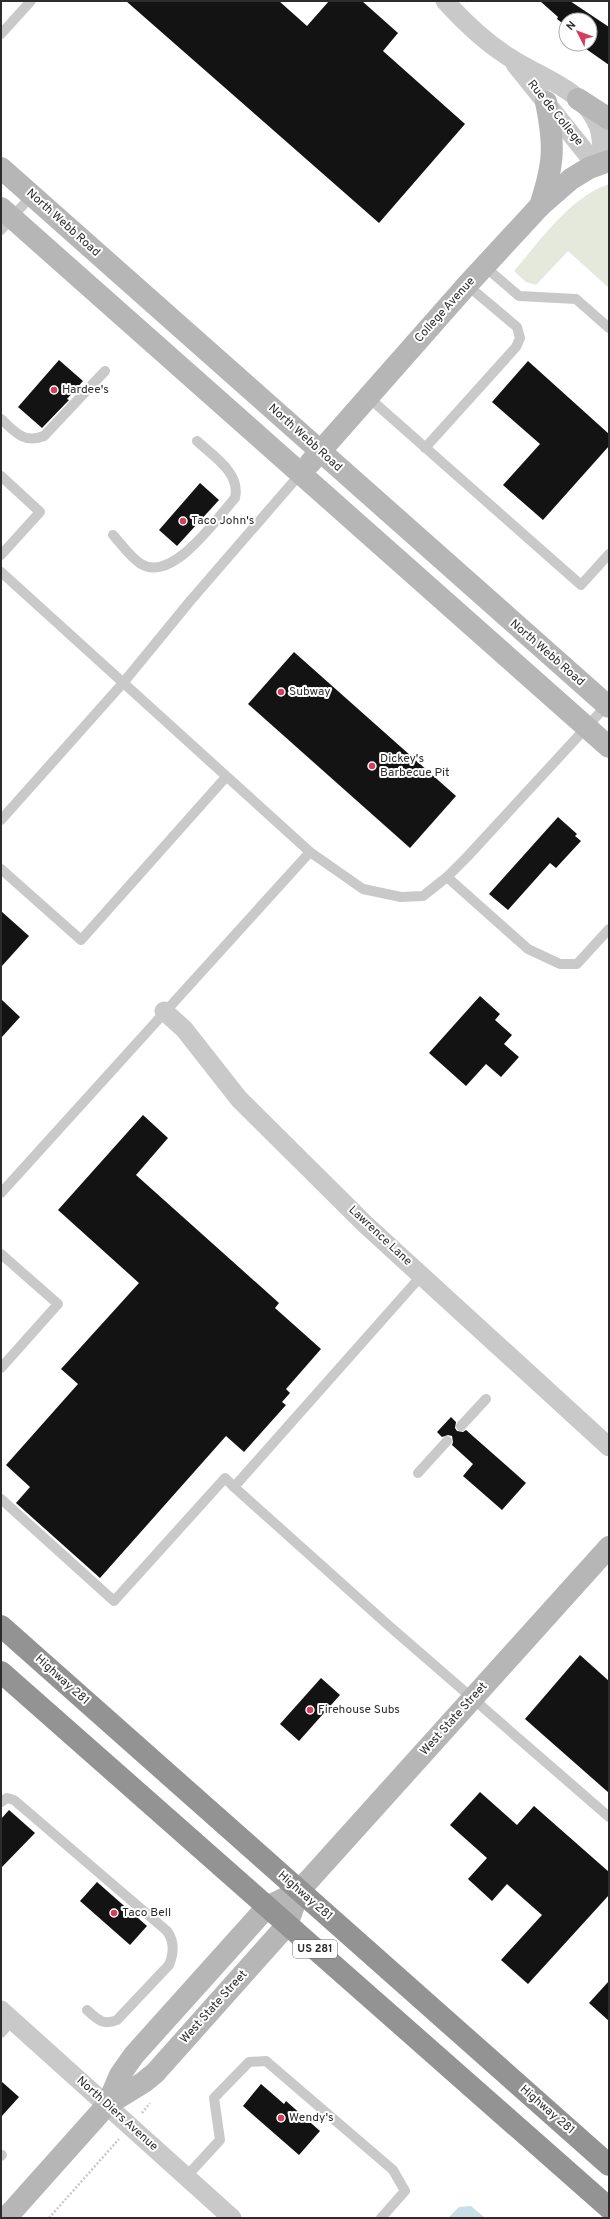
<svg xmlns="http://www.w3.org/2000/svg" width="610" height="2219" viewBox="0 0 610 2219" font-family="Overpass,sans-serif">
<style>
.green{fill:#e4e9db}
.water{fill:#c9dfe7}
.building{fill:#131313}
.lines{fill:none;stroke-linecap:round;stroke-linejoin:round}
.path{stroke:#c9c9c9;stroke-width:2.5;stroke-dasharray:2 2;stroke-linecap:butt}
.lane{stroke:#c9c9c9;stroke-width:10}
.street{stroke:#c9c9c9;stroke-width:19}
.secondary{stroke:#b6b6b6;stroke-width:22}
.highway{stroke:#939393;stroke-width:22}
.poi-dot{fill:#d33e5c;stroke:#fff;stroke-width:1.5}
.labels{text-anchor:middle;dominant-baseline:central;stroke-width:4;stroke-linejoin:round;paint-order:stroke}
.shield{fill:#fff;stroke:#6b6b6b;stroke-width:1}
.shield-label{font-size:11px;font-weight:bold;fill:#2c2c2c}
.street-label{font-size:12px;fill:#2c2c2c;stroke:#fff}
.poi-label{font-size:12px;fill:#2c2c2c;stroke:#fff;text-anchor:start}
</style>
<rect width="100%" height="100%" fill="#fff"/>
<path class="green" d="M609,184V288L568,251L536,285L526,282L514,271C541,240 569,198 609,184Z"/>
<polygon class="water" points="471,2206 485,2218 448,2218 459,2207"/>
<g class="building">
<polygon points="126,1 279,1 307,26 329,1 362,1 398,33 383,51 465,124 379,223"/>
<polygon points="540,1 570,1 609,27 609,65 579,44 593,44 590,42 590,20 566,20 566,26 557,19 558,17"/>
<polygon points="59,360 83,381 67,399 69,400 42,428 18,407"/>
<polygon points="528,361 609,434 609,446 543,520 503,485 540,444 492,402"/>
<polygon points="200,483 219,500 177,546 159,530"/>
<polygon points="294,652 456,796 410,848 248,704"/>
<polygon points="558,817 577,834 575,836 581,841 556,868 550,863 508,910 489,894"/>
<polygon points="1,911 29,936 1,967"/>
<polygon points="480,996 500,1014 495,1020 512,1035 504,1044 519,1057 501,1077 486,1064 466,1086 429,1053"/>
<polygon points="1,999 20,1017 1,1038"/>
<polygon points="143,1115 168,1138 136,1175 279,1303 275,1308 321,1349 286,1389 290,1393 282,1402 286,1405 244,1452 226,1436 100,1578 16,1503 30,1487 6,1465 78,1384 61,1369 139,1283 58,1210"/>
<polygon points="451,1417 456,1422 455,1428 457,1431 463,1432 466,1430 526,1483 502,1510 463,1476 473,1464 452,1445 453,1442 452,1436 448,1435 442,1437 437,1432"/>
<polygon points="580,1655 609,1681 609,1793 525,1719"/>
<polygon points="321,1678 340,1695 299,1741 280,1724"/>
<polygon points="480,1792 517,1825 534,1806 609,1872 609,1895 528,1984 501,1960 542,1915 507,1884 492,1901 468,1879 487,1858 450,1825"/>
<polygon points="9,1810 35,1833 1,1868 1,1819"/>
<polygon points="97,1882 147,1926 130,1945 80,1901"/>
<polygon points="609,1981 609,2021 589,2003"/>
<polygon points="1,2081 19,2097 1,2117"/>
<polygon points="261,2084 284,2104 286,2101 320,2131 299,2155 243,2106"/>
</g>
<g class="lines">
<g class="path">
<polyline points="142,2113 150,2103"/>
<polyline points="49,2218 119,2139"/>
</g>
<g class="lane">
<polyline points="1,34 31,1"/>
<polyline points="1,230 32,195"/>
<polyline points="484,266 519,296 576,299 609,328"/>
<polyline points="368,397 581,585 609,554"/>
<path d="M1,419C15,432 24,444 44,436L105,371"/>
<polyline points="425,448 516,347 520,338 517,327 467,285"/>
<polyline points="1,476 40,512 1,555"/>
<path d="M113,535C122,545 130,557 141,564C173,583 217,518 235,498C241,473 213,456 197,441"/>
<polyline points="1,572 310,852 363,889 401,897 423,896 447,877 467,857 607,705"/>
<polyline points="1,820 123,683 191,600 301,473"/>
<polyline points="1,869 81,940 226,777"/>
<polyline points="447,877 528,949 560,964 577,964 609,929"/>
<polyline points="1,1193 310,852"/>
<polyline points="1,1254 58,1304 1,1368"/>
<polyline points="422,1275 234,1487 388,1625 609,1817"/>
<polyline points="461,1426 486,1399"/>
<polyline points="418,1473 447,1441"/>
<polyline points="1,1499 114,1601 225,1478 234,1487"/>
<path d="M1,1802L7,1798L14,1800L167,1931C175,1942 174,1953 169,1965L117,2020C103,2026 97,2019 87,2010"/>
<polyline points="1,2033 12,2020"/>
<polyline points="1,2156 2,2155"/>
<polyline points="186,2177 220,2140 214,2098 249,2062 266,2061 393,2170 405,2191 381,2218"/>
</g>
<g class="street">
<path d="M445,1C464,22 487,44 512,59C543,79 585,90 599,128C602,138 602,152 603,162"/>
<polyline points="515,64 587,154 603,162"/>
<polyline points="164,1011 184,1029 239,1099 366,1225 609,1447"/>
<polyline points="1,2010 232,2218"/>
</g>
<g class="secondary">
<polyline points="578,99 609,119"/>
<polyline points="1,168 609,707"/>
<path d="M540,206C554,164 555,146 546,102"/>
<polyline points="1,208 609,747"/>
<polyline points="310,463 467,285 540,206 571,179 589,168 609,161"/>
<polyline points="107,2105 144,2082 155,2073 287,1925 299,1891"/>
<polyline points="6,2218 107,2105 120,2075 134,2055 267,1907 299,1891 609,1547"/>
</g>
<g class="highway">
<polyline points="1,1626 609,2165"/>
<polyline points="1,1672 609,2208"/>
</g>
</g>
<g class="poi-dot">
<circle cx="54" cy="390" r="4"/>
<circle cx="183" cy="521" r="4"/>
<circle cx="281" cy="692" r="4"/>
<circle cx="372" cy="766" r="4"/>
<circle cx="310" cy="1710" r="4"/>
<circle cx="114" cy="1913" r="4"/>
<circle cx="281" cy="2118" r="4"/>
</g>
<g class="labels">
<rect class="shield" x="293" y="1940" width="44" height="18" rx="3"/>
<g class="shield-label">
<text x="315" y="1949">US 281</text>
</g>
<g class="street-label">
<text transform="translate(555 113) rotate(51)">Rue de College</text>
<text transform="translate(63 223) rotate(42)">North Webb Road</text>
<text transform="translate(445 310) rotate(-48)">College Avenue</text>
<text transform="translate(305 438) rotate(42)">North Webb Road</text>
<text transform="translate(547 653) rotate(41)">North Webb Road</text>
<text transform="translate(380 1236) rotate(43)">Lawrence Lane</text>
<text transform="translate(62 1680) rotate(42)">Highway 281</text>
<text transform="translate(454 1719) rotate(-48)">West State Street</text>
<text transform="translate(305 1896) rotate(41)">Highway 281</text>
<text transform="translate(214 2007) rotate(-48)">West State Street</text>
<text transform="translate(547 2110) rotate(41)">Highway 281</text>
<text transform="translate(117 2114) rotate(42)">North Diers Avenue</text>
</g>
<g class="poi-label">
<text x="62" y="390">Hardee's</text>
<text x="191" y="521">Taco John's</text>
<text x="289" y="692">Subway</text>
<text x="380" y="759">Dickey's<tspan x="380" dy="14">Barbecue Pit</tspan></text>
<text x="318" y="1710">Firehouse Subs</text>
<text x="122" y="1913">Taco Bell</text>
<text x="289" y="2118">Wendy's</text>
</g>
</g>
<rect width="610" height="2219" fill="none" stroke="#2c2c2c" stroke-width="4"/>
<g transform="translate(578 32) rotate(312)"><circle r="19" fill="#ffffff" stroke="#ababab"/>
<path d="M0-3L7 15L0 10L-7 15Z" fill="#d33e5c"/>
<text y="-6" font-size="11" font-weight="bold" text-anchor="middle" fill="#2c2c2c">N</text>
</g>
</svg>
